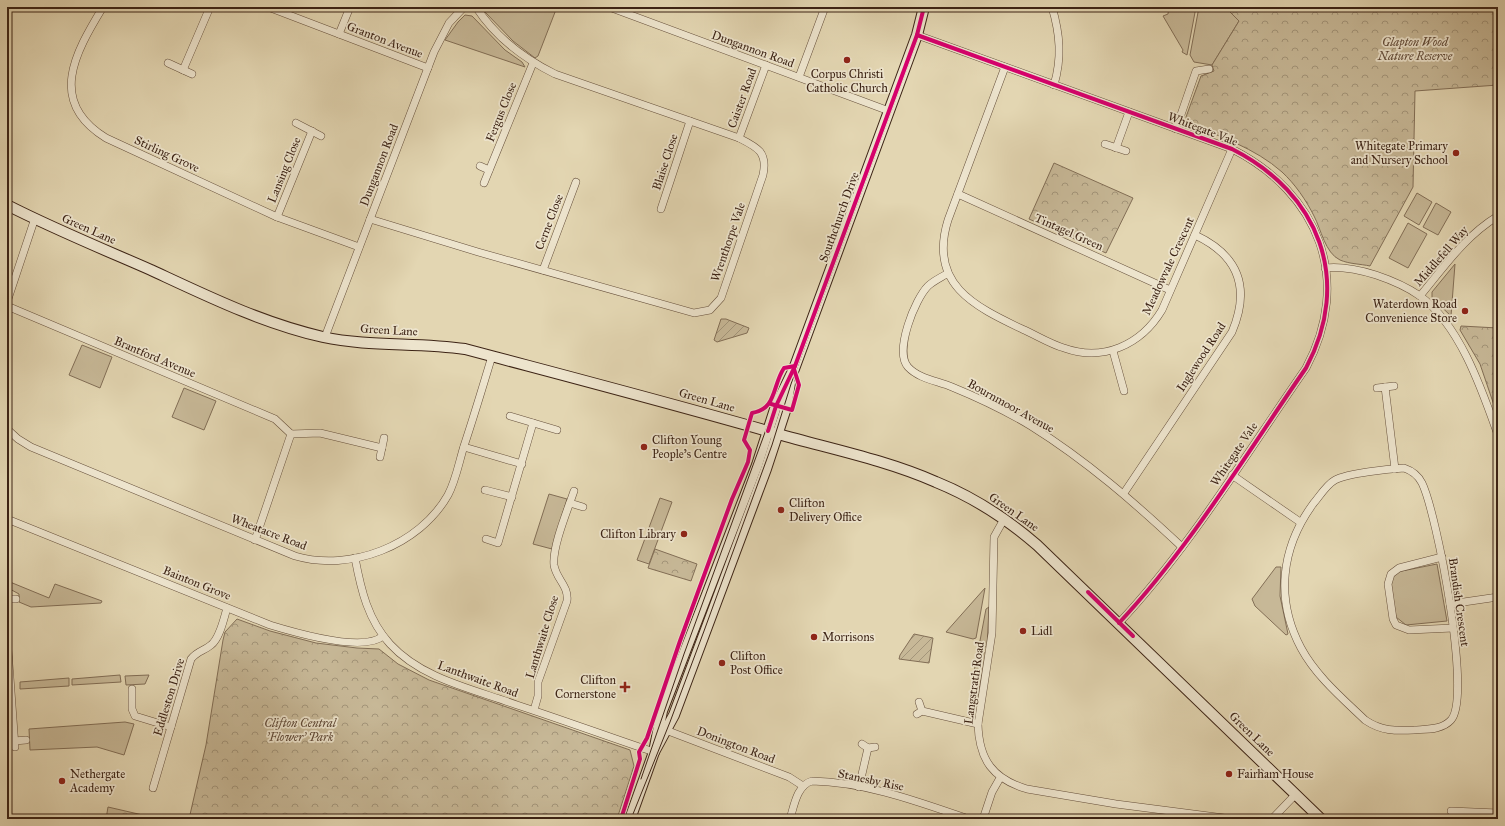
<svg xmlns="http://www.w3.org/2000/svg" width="1505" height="826" viewBox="0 0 1505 826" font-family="'IM FELL Great Primer',serif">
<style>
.grass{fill:#c7b897;stroke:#826e56}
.park{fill:url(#park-crowns);stroke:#826e56}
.garden{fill:url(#garden-furrows);stroke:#826e56}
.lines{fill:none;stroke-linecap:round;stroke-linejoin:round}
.street-casing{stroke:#66503c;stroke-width:8}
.secondary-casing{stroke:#3c2315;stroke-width:12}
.street{stroke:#ede4cd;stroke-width:7}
.secondary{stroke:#ede4cd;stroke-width:10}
.tram{stroke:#3c2315;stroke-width:1}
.cycleway-casing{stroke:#ede4cd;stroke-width:6}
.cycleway{stroke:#d6006c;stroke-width:4}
.poi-dot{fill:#8f2418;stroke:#ede4cd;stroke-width:1.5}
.labels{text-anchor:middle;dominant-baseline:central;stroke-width:3.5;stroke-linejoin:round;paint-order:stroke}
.street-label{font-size:12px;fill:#3c2315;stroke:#ede4cd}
.park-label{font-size:12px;font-style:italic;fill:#5f4836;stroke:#ede4cd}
.poi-label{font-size:12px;fill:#3c2315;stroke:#ede4cd;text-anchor:start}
</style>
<defs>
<pattern id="park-crowns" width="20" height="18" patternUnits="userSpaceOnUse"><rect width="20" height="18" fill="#c7b897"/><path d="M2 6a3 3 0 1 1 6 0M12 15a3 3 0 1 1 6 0" fill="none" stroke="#a3957a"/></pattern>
<pattern id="garden-furrows" width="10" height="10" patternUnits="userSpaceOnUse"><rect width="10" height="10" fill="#c7b897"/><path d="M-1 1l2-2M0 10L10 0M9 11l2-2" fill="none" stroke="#a3957a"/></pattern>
</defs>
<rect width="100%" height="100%" fill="#e3d6b2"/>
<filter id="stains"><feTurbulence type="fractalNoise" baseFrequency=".005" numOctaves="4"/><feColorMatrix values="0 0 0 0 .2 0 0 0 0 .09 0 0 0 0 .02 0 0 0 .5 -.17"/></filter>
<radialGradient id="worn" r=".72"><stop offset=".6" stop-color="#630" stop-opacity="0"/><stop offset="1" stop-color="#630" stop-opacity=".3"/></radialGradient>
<g class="grass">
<polygon points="485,7 557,7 538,56 535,58 513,41 485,12"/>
<polygon points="1169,7 1196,7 1187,55 1182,52 1183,50 1163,16 1168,14"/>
<polygon points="1199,7 1225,7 1239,21 1212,65 1194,62 1190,55"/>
<polygon points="465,15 472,16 505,50 522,62 525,67 445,40 458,22"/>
<polygon points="1417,193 1432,202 1419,225 1404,216"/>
<polygon points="1436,203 1451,212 1438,235 1423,227"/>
<polygon points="1408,223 1427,234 1408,268 1389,258"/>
<polygon points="1455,264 1451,316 1432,298 1432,292"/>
<polygon points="82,345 112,357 100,388 69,375"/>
<polygon points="184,388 216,401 204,430 172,417"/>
<polygon points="549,494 567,499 552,549 533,544"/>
<polygon points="660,498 672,502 649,564 637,560"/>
<polygon points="1437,564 1447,621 1406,625 1396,617 1389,581 1397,572"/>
<polygon points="1276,567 1281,567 1280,596 1288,634 1286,635 1255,606 1252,599"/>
<polygon points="10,582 49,598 55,584 102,601 101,603 31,607 19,602 19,594 8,588"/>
<polygon points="985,588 976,638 973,639 946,632"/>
<polygon points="989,607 987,647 979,646 986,609"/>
<polygon points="977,652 986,653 975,712 971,694"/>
<polygon points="120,675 121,682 72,685 72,679"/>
<polygon points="149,675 145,684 126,685 125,676"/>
<polygon points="69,678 69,686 20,689 20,682"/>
<polygon points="125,722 134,724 124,755 97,747 30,750 29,729"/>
</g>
<g class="park">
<path d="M1225,7H1498V85L1415,91L1413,187L1370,266C1361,264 1349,264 1340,260C1325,253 1321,229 1314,216C1306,200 1295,184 1282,172C1255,148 1219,136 1187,123L1186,117L1201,76L1214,71L1212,65L1239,21Z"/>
<polygon points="1054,163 1133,198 1106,253 1029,219"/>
<polygon points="1461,326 1498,328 1498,417 1480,364 1460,330"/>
<polygon points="655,549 697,564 691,581 648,568"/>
<polygon points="237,619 270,631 316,643 357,648 379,649 398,664 429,680 630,750 634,766 617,819 189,819 206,745 223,640 225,632"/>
<polygon points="108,807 160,819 106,819"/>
</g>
<g class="garden">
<polygon points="721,319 726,319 749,328 747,333 717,342 714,340"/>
<polygon points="914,634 933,638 929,663 899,659 900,655"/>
</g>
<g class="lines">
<g class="street-casing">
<g id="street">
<path d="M103,7C75,53 47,102 106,138L277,217L359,247"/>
<polyline points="268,7 428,68"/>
<polyline points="609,7 889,111"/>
<path d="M1052,7C1060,34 1062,58 1054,85"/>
<polyline points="339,34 350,7"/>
<path d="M917,35L1232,149C1319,193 1353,280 1306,368C1246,454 1191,546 1119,623"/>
<polyline points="168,63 192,74"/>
<path d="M1005,67L948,220C928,284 974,306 1022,329C1036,335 1050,344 1064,348C1103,362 1141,345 1162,310L1232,149"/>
<polyline points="183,70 210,7"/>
<polyline points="799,77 825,7"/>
<polyline points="296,123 321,136"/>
<polyline points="1176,129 1196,71 1209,69"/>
<polyline points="739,138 766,65"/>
<polyline points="1105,144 1126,151"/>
<polyline points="1116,148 1129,112"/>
<polyline points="480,166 489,170"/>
<polyline points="484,183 533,63"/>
<polyline points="958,194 1170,290"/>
<polyline points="661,209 690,121"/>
<polyline points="277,217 312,131"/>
<path d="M370,219L478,252L694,313L710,310L721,298L763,175C768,152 757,147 739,138L555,74C523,58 496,38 476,7"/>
<path d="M1325,268C1343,266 1360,270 1376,275C1391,280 1407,287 1420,296C1460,325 1482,390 1498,435"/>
<polyline points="543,270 576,182"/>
<path d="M948,273C942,277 933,281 928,286C915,299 894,351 908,367C919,379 938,381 952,387C979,398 1006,411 1031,426C1087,461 1135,503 1182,547"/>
<path d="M1420,296C1444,267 1465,236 1498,216"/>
<polyline points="7,302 35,218"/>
<polyline points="7,306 275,419 291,434"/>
<polyline points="325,337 434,52 449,23 464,7"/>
<polyline points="1113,351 1124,391"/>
<polyline points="1385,387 1395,469"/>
<polyline points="1377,388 1394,386"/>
<polyline points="510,416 557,430"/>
<path d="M7,429L18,439L31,447L295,556C350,572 419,546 448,495C456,480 459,462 464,446C474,416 483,386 492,356"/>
<polyline points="291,434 320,433 382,448"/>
<polyline points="464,447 522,464"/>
<polyline points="380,457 384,438"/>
<path d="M1404,468C1413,471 1418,475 1422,483C1437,514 1472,697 1451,720C1442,730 1427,729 1414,730C1395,731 1381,731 1365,720C1342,698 1316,676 1301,648C1275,599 1281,548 1313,504C1320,496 1326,485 1335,480C1348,473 1389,469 1404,468Z"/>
<polyline points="1232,475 1300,522"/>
<polyline points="485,490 512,497"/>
<path d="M1124,493L1232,332C1251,287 1238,255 1195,235"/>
<polyline points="570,503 583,507"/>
<path d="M7,519L270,625C293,632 363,653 383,636"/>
<path d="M1004,519L994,537L992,633L978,724C979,760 993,779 1027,789L1116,804L1232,819"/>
<polyline points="486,539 498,543 533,423"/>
<polyline points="255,540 291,434"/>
<polyline points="1442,557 1399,568 1391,574 1388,584 1393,619 1396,625 1409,630 1453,628"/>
<path d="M355,558C361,590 368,620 390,644C422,679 473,689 517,705C563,720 609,737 654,752"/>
<polyline points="7,579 7,578"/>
<polyline points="7,599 16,599"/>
<polyline points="1450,604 1498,597"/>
<polyline points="7,636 15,747"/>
<polyline points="132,689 132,709 135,716 171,727"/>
<path d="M534,710L538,696V682L567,601C569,586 556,579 554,565C552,547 568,509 574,491"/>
<polyline points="922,711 978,724"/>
<polyline points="917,714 922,711 919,702"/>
<polyline points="663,729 789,777 803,786"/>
<polyline points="14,741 26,740"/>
<polyline points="862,744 868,748 875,747"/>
<polyline points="859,787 868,748"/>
<path d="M153,788L191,659C197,651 204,651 211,645C220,638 224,618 227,608"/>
<polyline points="1451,811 1498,813"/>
<path d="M790,819C794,806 797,785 812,781C866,782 919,802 969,819"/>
<polyline points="983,819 992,792 1000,778"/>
<polyline points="1272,819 1296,794"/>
</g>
</g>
<g class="secondary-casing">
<g id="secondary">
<path d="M7,205C54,229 103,249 151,270C207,296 262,323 323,337C369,347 418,342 465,349C570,377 674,404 778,434C831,449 886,460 936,482C973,497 1007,519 1037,545L1321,819"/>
<polyline points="654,752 662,711 757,465 776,406 794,369 917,35 924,7"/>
<polyline points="630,819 654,752 674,715 766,469 786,408 790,383"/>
</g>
</g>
<use href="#street" class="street"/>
<use href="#secondary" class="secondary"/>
<g class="tram">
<polyline points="641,779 684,654 775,405 789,376"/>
<polyline points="631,819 670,722 704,631 772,445 791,384 917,41 926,7"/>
</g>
<g class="cycleway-casing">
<g id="cycleway">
<path d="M917,35L1232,149C1319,193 1353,280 1306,368C1246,454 1191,546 1119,623"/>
<polyline points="771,404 792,410 799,385 794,369"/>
<polyline points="768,431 776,406 795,366 917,35 924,7"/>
<polyline points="1088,592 1133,636"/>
<path d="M621,819L640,759L639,752L647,738L680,641L732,499L748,462L750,450L744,440L752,413C777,409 772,386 784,368L795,366"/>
</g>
</g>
<use href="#cycleway" class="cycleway"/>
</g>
<g class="poi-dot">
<circle cx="847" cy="60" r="4"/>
<circle cx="1456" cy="153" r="4"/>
<circle cx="1465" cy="311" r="4"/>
<circle cx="644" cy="447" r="4"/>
<circle cx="781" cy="510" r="4"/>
<circle cx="684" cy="534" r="4"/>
<circle cx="1023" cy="631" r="4"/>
<circle cx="814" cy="637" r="4"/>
<circle cx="722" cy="663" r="4"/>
<path d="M623 681h4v4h4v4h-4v4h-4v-4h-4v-4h4z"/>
<circle cx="1229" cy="774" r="4"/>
<circle cx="62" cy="781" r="4"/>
</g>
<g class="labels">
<g class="street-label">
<text transform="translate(385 40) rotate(21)">Granton Avenue</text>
<text transform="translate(753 49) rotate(20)">Dungannon Road</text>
<text transform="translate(742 98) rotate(-70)">Caister Road</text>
<text transform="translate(501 112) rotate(-68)">Fergus Close</text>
<text transform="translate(1203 129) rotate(21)">Whitegate Vale</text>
<text transform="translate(167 154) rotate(25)">Stirling Grove</text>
<text transform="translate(665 162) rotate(-72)">Blaise Close</text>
<text transform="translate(379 165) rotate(-69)">Dungannon Road</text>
<text transform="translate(284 170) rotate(-68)">Lansing Close</text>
<text transform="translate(839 217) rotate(-70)">Southchurch Drive</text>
<text transform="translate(549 222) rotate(-69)">Cerne Close</text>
<text transform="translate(89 229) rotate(24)">Green Lane</text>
<text transform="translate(1069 232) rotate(24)">Tintagel Green</text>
<text transform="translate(728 242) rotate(-71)">Wrenthorpe Vale</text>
<text transform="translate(1441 256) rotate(-49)">Middlefell Way</text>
<text transform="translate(1168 266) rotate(-65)">Meadowvale Crescent</text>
<text transform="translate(389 330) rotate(3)">Green Lane</text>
<text transform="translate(155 357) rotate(23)">Brantford Avenue</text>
<text transform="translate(1201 357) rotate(-57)">Inglewood Road</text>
<text transform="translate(707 400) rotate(16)">Green Lane</text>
<text transform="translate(1011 406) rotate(29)">Bournmoor Avenue</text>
<text transform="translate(1234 454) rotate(-56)">Whitegate Vale</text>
<text transform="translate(1014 512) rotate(35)">Green Lane</text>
<text transform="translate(269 532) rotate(21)">Wheatacre Road</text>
<text transform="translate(197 583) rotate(22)">Bainton Grove</text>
<text transform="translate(1459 602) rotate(82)">Brandish Crescent</text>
<text transform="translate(542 637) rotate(-73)">Lanthwaite Close</text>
<text transform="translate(478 679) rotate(20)">Lanthwaite Road</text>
<text transform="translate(974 683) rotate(-82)">Langstrath Road</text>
<text transform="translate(169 697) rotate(-73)">Eddleston Drive</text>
<text transform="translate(1252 734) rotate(44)">Green Lane</text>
<text transform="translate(736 745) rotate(21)">Donington Road</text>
<text transform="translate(871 780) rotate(12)">Stanesby Rise</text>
</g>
<g class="park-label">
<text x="1415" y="42">Glapton Wood<tspan x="1415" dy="14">Nature Reserve</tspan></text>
<text x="300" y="723">Clifton Central<tspan x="300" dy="14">'Flower' Park</tspan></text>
</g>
<g class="poi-label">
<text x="847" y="74" text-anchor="middle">Corpus Christi<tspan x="847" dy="14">Catholic Church</tspan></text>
<text x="1448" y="146" text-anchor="end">Whitegate Primary<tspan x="1448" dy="14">and Nursery School</tspan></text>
<text x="1457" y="304" text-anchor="end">Waterdown Road<tspan x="1457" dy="14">Convenience Store</tspan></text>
<text x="652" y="440">Clifton Young<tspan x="652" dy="14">People's Centre</tspan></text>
<text x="789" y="503">Clifton<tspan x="789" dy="14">Delivery Office</tspan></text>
<text x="676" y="534" text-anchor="end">Clifton Library</text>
<text x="1031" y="631">Lidl</text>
<text x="822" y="637">Morrisons</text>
<text x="730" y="656">Clifton<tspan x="730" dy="14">Post Office</tspan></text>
<text x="616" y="680" text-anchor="end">Clifton<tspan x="616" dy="14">Cornerstone</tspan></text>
<text x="70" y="774">Nethergate<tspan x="70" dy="14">Academy</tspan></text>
<text x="1237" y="774">Fairham House</text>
</g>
</g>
<rect width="1505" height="826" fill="none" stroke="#e3d6b2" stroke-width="24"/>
<rect x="8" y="8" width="1489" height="810" fill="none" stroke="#3c2315" stroke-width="2"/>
<rect x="12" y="12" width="1481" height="802" fill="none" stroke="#3c2315"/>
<rect width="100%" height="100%" filter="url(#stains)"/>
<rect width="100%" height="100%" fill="url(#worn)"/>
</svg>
